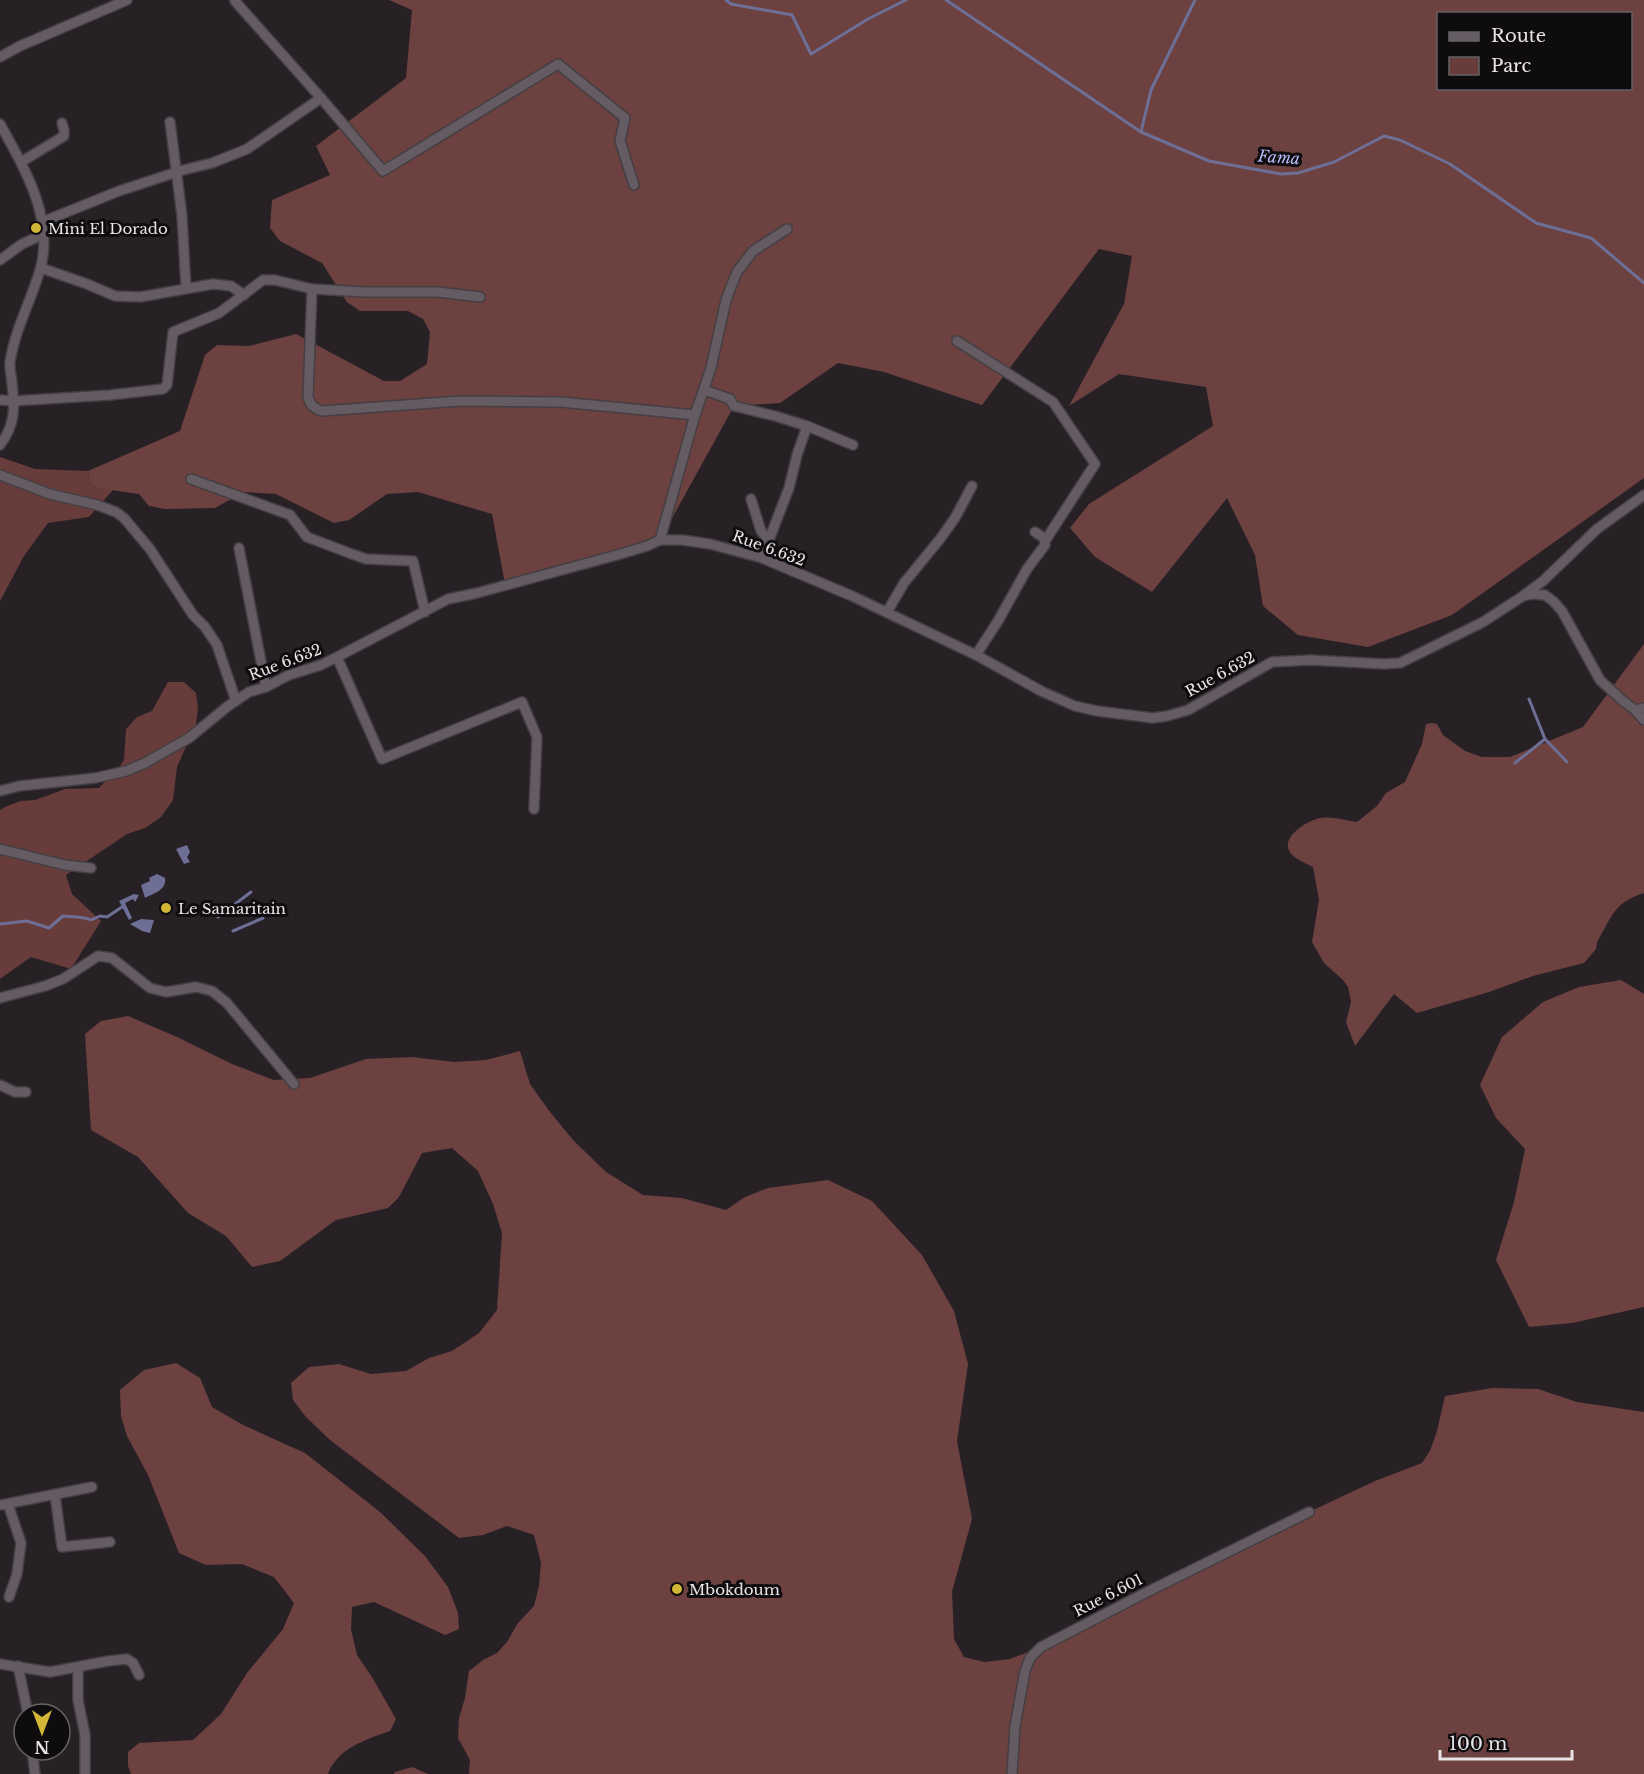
<svg xmlns="http://www.w3.org/2000/svg" width="1644" height="1774" viewBox="0 0 1644 1774" font-family="'Libre Baskerville',serif">
<style>
.green{fill:#673c3b}
.forest{fill:#6c4140;fill-rule:evenodd}
.water{fill:#6d6f96}
.lines{fill:none;stroke-linecap:round;stroke-linejoin:round}
.stream{stroke:#6d6f96;stroke-width:3}
.street-casing{stroke:#443f43;stroke-width:12}
.street{stroke:#645c62;stroke-width:9}
.poi-dot{fill:#d3b635;stroke:#0e0c0e;stroke-width:2}
.labels{text-anchor:middle;dominant-baseline:central;stroke-width:6;stroke-linejoin:round;paint-order:stroke}
.poi-label{font-size:15px;fill:#e7e3e6;stroke:#0e0c0e;text-anchor:start}
.street-label{font-size:15px;fill:#e7e3e6;stroke:#0e0c0e}
.water-label{font-size:16px;font-style:italic;fill:#bbbefe;stroke:#0e0c0e}
</style>
<rect width="100%" height="100%" fill="#272126"/>
<g class="green">
<polygon points="0,457 35,469 88,471 91,487 113,490 89,517 48,523 24,556 0,601"/>
<polygon points="168,682 184,682 196,693 198,708 196,724 177,767 173,800 161,817 145,828 127,834 66,875 72,894 101,921 71,969 31,957 0,979 0,810 5,807 20,801 35,800 65,789 99,788 110,776 115,773 124,760 126,729 137,717 152,711"/>
</g>
<g class="forest">
<path d="M389,0H1644V478L1452,615L1368,647L1298,635L1263,606L1255,555L1227,498L1152,592L1095,557L1070,528L1089,504L1213,426L1206,387L1119,374L1069,406L1124,304L1132,256L1099,249L982,405L884,372L838,363L780,403L734,406L660,540L505,584L492,514L418,492L387,494L349,520L334,523L276,494L243,492L215,508L165,509L149,506L139,494L91,487L88,471L180,431L205,355L217,345L249,346L296,334L384,381H400L427,364L430,332L423,319L408,311H360L347,302L322,263L280,241L270,228L272,200L330,175L316,146L406,78L412,10ZM1438,14H1630V88H1438Z"/>
<path d="M1644,644V893C1614,902 1612,917 1597,942L1596,949L1584,963L1533,976L1489,992L1417,1013L1394,994L1355,1046L1346,1022L1351,1002L1348,987L1343,980L1324,963L1312,942L1319,900L1313,867C1306,863 1294,859 1290,852C1280,837 1307,821 1320,818C1331,816 1346,820 1357,822L1377,806L1386,793L1405,782L1422,744L1426,724L1432,723L1437,724L1443,735L1465,751L1482,757H1510L1583,727Z"/>
<polygon points="1621,980 1644,994 1644,1307 1572,1323 1529,1327 1496,1260 1514,1202 1525,1149 1496,1118 1480,1085 1502,1037 1543,1002 1579,987"/>
<polygon points="128,1016 177,1037 232,1064 274,1080 310,1078 366,1059 412,1057 454,1062 486,1060 520,1051 530,1084 550,1112 573,1140 606,1172 643,1195 682,1198 726,1210 745,1197 768,1188 828,1180 872,1201 922,1255 954,1311 968,1364 957,1441 972,1519 952,1592 954,1639 964,1657 984,1662 1010,1659 1041,1647 1309,1512 1375,1481 1422,1463 1430,1451 1437,1431 1445,1396 1492,1388 1538,1389 1577,1402 1644,1412 1644,1774 469,1774 470,1760 458,1738 459,1718 465,1698 469,1671 483,1660 497,1653 507,1642 518,1623 534,1606 539,1586 541,1563 534,1535 507,1526 483,1535 459,1538 330,1440 306,1417 293,1400 291,1383 309,1367 339,1364 371,1374 406,1371 429,1358 452,1351 479,1333 497,1310 502,1233 493,1204 478,1171 452,1148 422,1153 399,1197 388,1208 336,1220 280,1261 252,1267 226,1236 188,1213 138,1157 91,1130 85,1034 101,1021"/>
<path d="M176,1363L200,1378L212,1407L243,1425L305,1453L380,1512L425,1556L448,1587L458,1613L459,1629L445,1635L374,1602L352,1607L351,1629L357,1655L372,1677L396,1719L390,1731C365,1740 338,1748 328,1774H131L128,1766V1752L139,1743L193,1740L221,1714L247,1673L283,1629L294,1603L274,1577L242,1564L206,1565L179,1553L148,1475L127,1436L121,1416L120,1390L144,1370Z"/>
<polygon points="412,1767 428,1774 394,1774 395,1772"/>
</g>
<g class="water">
<polygon points="187,845 190,852 187,857 190,862 184,864 176,849"/>
<path d="M157,874L165,878C167,890 154,893 145,898L141,885L150,881L149,878Z"/>
<polygon points="134,894 139,895 135,902 133,899 125,903 132,918 129,920 119,901"/>
<polygon points="141,919 154,920 150,933 142,931 130,924"/>
</g>
<g class="lines">
<g class="stream">
<polyline points="726,0 731,4 792,15 811,54 868,19 906,0"/>
<polyline points="946,0 1141,132 1209,161 1281,174 1298,173 1334,162 1384,136 1400,140 1450,164 1536,223 1591,238 1644,283"/>
<polyline points="1141,132 1151,90 1195,0"/>
<polyline points="1529,699 1545,739 1567,762"/>
<polyline points="1515,763 1545,739"/>
<polyline points="218,917 251,892"/>
<path d="M0,924L27,921L49,928L63,916C72,917 82,916 91,920L100,916L107,917L122,907"/>
<polyline points="233,931 263,918"/>
</g>
<g class="street-casing">
<g id="street">
<polyline points="235,1 321,98 383,171 558,64 625,118 620,141 634,185"/>
<polyline points="0,57 20,46 127,0"/>
<polyline points="170,122 182,216 186,288"/>
<path d="M0,124C24,167 55,219 40,270C31,301 15,329 10,362C9,369 12,377 12,384C15,409 15,425 0,445"/>
<polyline points="21,162 64,136 64,130 62,123"/>
<polyline points="42,222 119,191 183,170 212,163 247,149 321,98"/>
<polyline points="0,260 22,244 44,234"/>
<polyline points="41,268 87,284 115,296 140,297 213,284 231,286 244,295"/>
<path d="M312,289L308,397C311,406 313,408 322,411L460,401L561,402L695,415"/>
<polyline points="957,341 1053,402 1095,464 1045,541"/>
<polyline points="704,390 730,399 734,406 775,416 807,426 853,445"/>
<polyline points="0,400 13,401 110,395 163,389 167,385 173,332 219,313 263,280 275,280 312,289 366,292 438,292 480,297"/>
<polyline points="0,475 50,494 97,505 116,512 124,518 150,549 193,615 205,627 217,645 236,701"/>
<polyline points="191,479 290,515 307,537 349,553 366,559 413,561 425,612"/>
<polyline points="751,499 761,531 770,542"/>
<polyline points="660,540 695,415 711,368 726,300 737,272 753,251 787,229"/>
<polyline points="239,548 266,687"/>
<polyline points="762,558 789,488 797,455 807,426"/>
<polyline points="1524,595 1543,581 1597,529 1644,495"/>
<polyline points="887,612 904,583 940,539 955,518 972,486"/>
<polyline points="976,655 998,621 1027,569 1045,545 1044,538 1035,532"/>
<polyline points="337,657 382,759 522,702 537,737 534,809"/>
<polyline points="1635,710 1644,720"/>
<polyline points="0,791 19,786 95,778 126,771 145,763 189,738 228,706 249,692 266,687 289,675 321,665 337,657 448,599 477,593 617,555 647,546 660,540 682,540 710,544 762,558 852,596 976,655 1043,692 1075,706 1097,711 1153,718 1167,716 1188,710 1272,662 1311,660 1384,664 1400,663 1483,622 1523,596 1532,594 1545,595 1553,601 1562,611 1600,680 1623,701 1635,710 1644,708"/>
<polyline points="0,849 65,865 91,868"/>
<polyline points="0,998 45,986 63,979 98,956 112,958 150,988 166,992 196,987 212,991 227,1003 294,1084"/>
<polyline points="0,1085 15,1092 26,1092"/>
<polyline points="55,1495 62,1547 110,1542"/>
<polyline points="8,1504 21,1543 17,1574 9,1597"/>
<polyline points="0,1505 92,1487"/>
<polyline points="0,1664 50,1672 108,1661 127,1659 133,1663 139,1675"/>
<polyline points="18,1666 28,1714"/>
<polyline points="78,1668 78,1700 85,1735 85,1774"/>
<polyline points="32,1750 35,1774"/>
<polyline points="1012,1774 1015,1726 1025,1671 1030,1658 1041,1647 1149,1591 1309,1512"/>
</g>
</g>
<use href="#street" class="street"/>
</g>
<g class="poi-dot">
<circle cx="36" cy="228" r="6"/>
<circle cx="166" cy="908" r="6"/>
<circle cx="677" cy="1589" r="6"/>
</g>
<g class="labels">
<g class="poi-label">
<text x="48" y="228">Mini El Dorado</text>
<text x="178" y="908">Le Samaritain</text>
<text x="689" y="1589">Mbokdoum</text>
</g>
<g class="street-label">
<text transform="translate(769 548) rotate(20)">Rue 6.632</text>
<text transform="translate(285 662) rotate(-21)">Rue 6.632</text>
<text transform="translate(1220 674) rotate(-29)">Rue 6.632</text>
<text transform="translate(1108 1595) rotate(-27)">Rue 6.601</text>
</g>
<g class="water-label">
<text transform="translate(1279 157) rotate(4)">Fama</text>
</g>
</g>
<rect x="1437" y="12" width="195" height="78" fill="#0e0c0e" stroke="#656264" stroke-width="1.5"/>
<rect x="1449" y="32" width="30" height="9" fill="#645c62" stroke="#656264" stroke-width="1.5"/>
<text x="1491" y="42" font-size="18" fill="#e7e3e6">Route</text>
<rect x="1449" y="57" width="30" height="18" fill="#673c3b" stroke="#656264" stroke-width="1.5"/>
<text x="1491" y="72" font-size="18" fill="#e7e3e6">Parc</text>
<g transform="translate(42 1732) rotate(180)"><circle r="28" fill="#0e0c0e" stroke="#656264" stroke-width="1.5"/>
<path d="M0-4.5L10 22L0 15L-10 22Z" fill="#d3b635"/>
<text y="-9" font-size="16" font-weight="bold" text-anchor="middle" fill="#e7e3e6">N</text>
</g>
<path d="M1440 1750v9h132v-9" fill="none" stroke="#e7e3e6" stroke-width="3"/>
<text x="1449" y="1750" font-size="18" fill="#e7e3e6" stroke="#0e0c0e" stroke-width="4.5" paint-order="stroke">100 m</text>
</svg>
